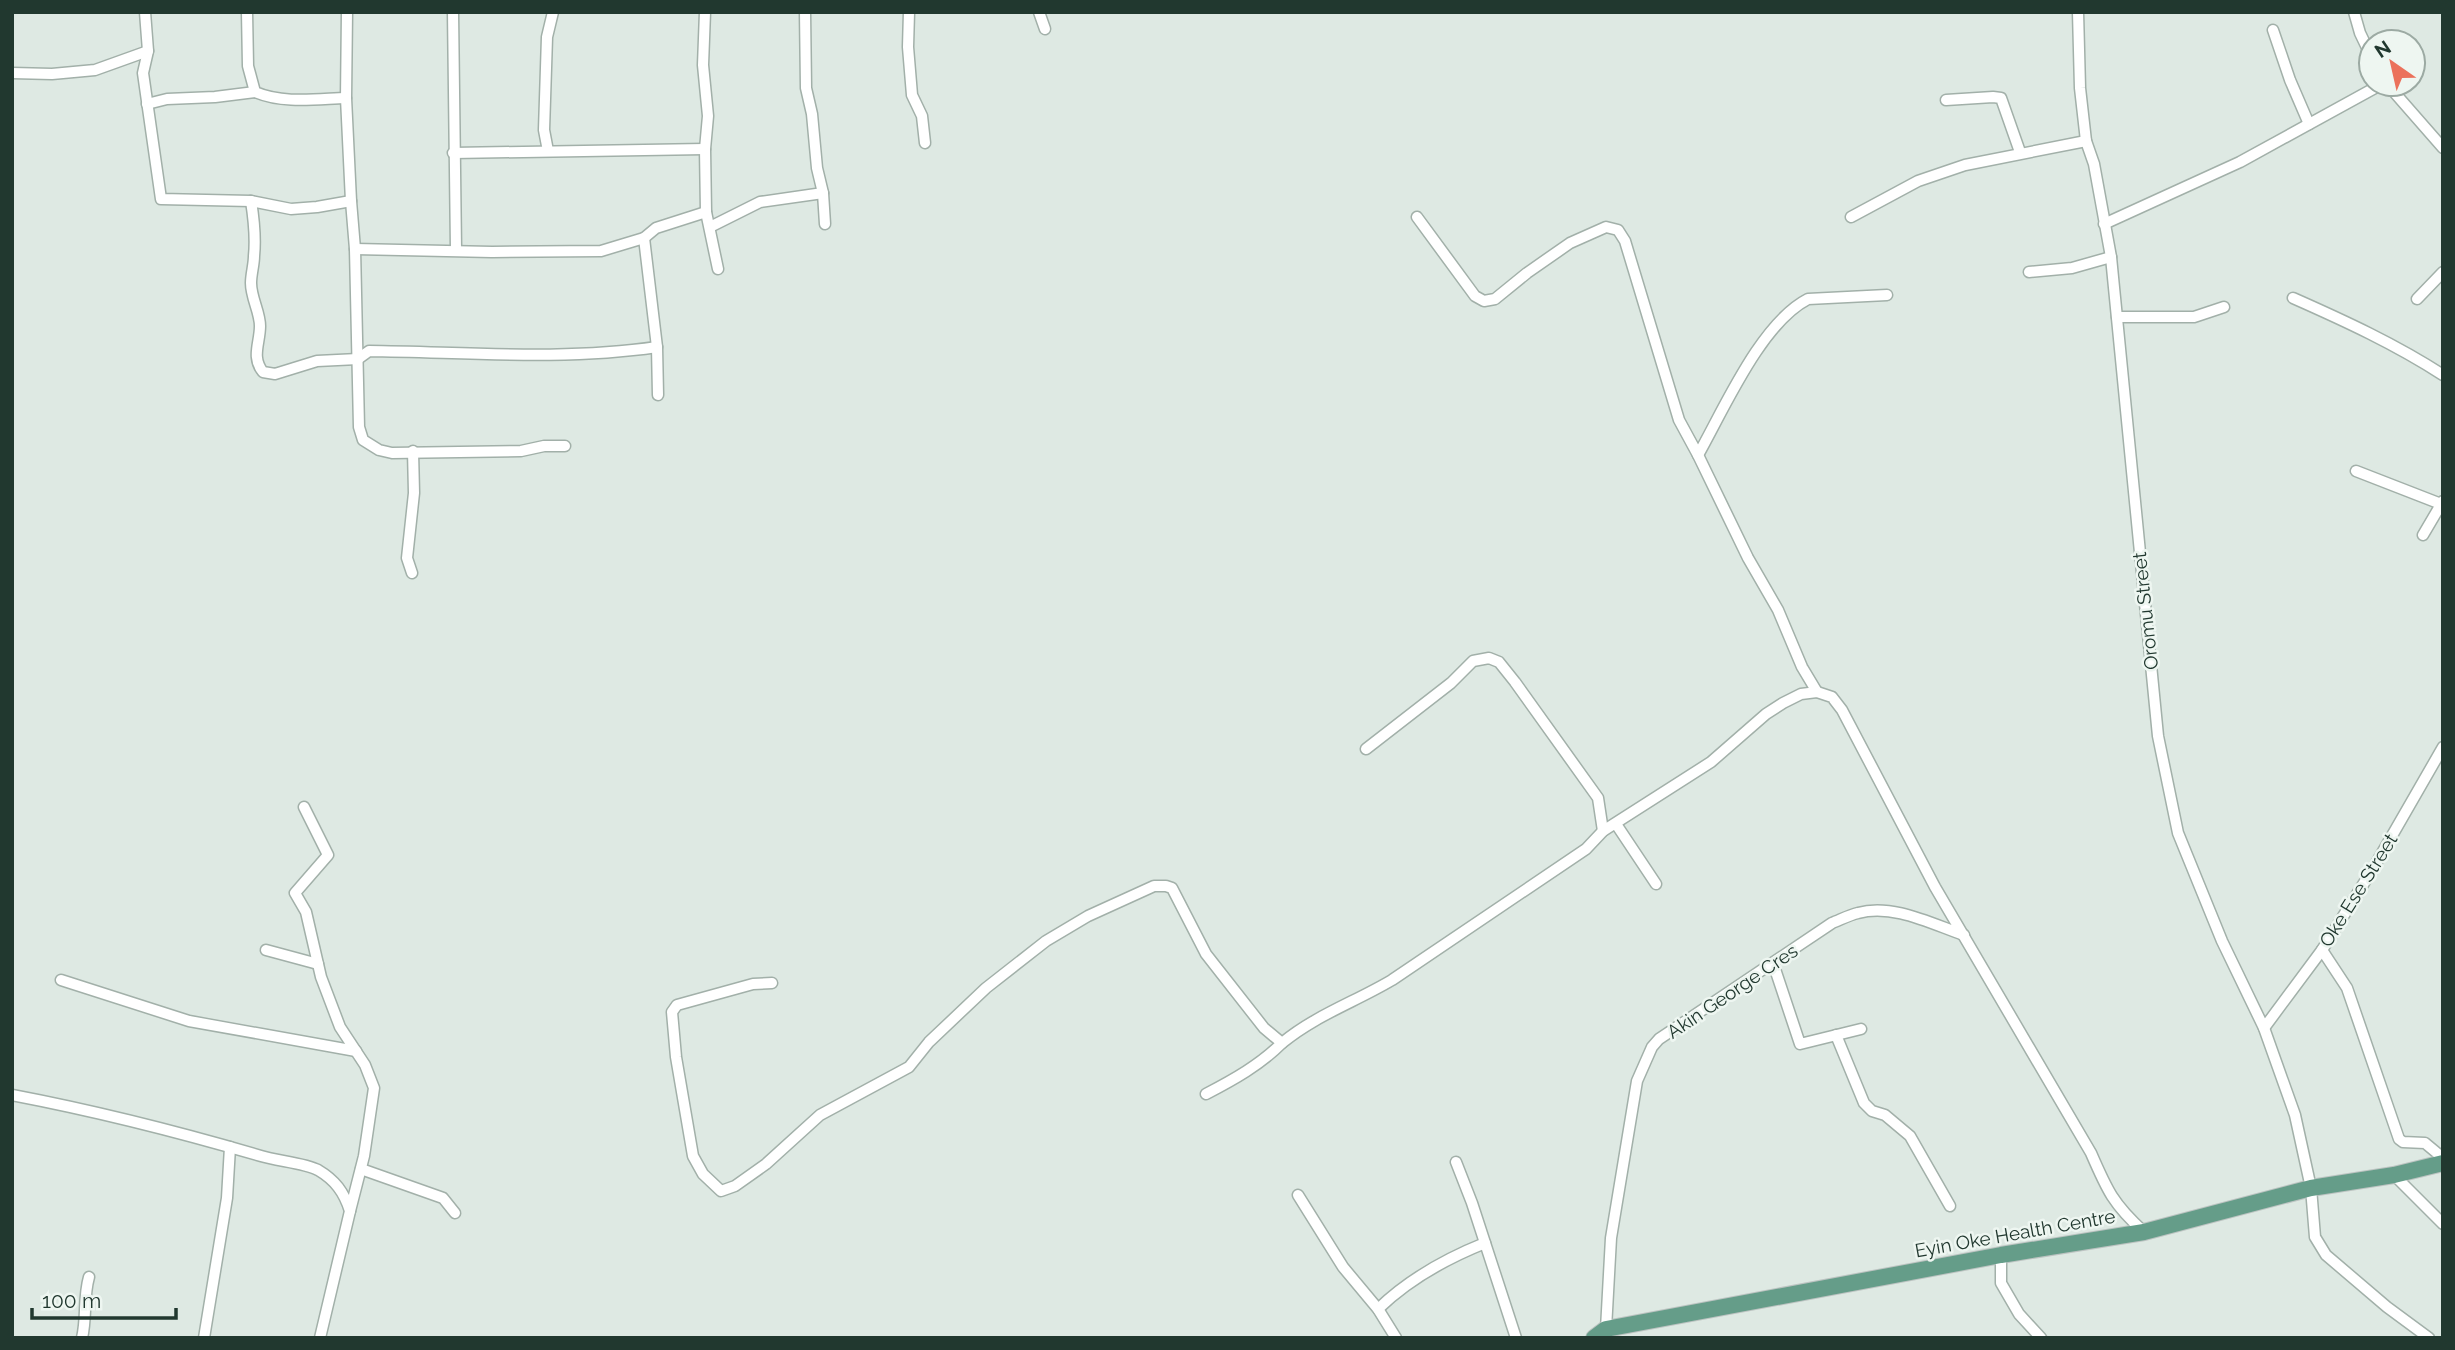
<svg xmlns="http://www.w3.org/2000/svg" width="2455" height="1350" viewBox="0 0 2455 1350" font-family="Raleway,sans-serif">
<style>
.lines{fill:none;stroke-linecap:round;stroke-linejoin:round}
.street-casing{stroke:#a2b0a9;stroke-width:13}
.primary-casing{stroke:#bcc3c1;stroke-width:18}
.street{stroke:#fff;stroke-width:10}
.primary{stroke:#659d89;stroke-width:16}
.labels{text-anchor:middle;dominant-baseline:central;stroke-width:5;stroke-linejoin:round;paint-order:stroke}
.street-label{font-size:19px;fill:#21382f;stroke:#eef6f1}
</style>
<rect width="100%" height="100%" fill="#dee9e3"/>
<g class="lines">
<g class="street-casing">
<g id="street">
<polyline points="145,12 148,51 143,73 161,199 251,201 291,209 317,207 351,201"/>
<path d="M247,12L248,66L255,92C283,104 316,99 346,98"/>
<polyline points="347,12 346,98 351,201 355,249 359,427 363,440 379,450 392,453 521,451 544,446 565,446"/>
<polyline points="453,12 456,250"/>
<polyline points="705,12 703,65 708,116 705,149 706,212 718,269"/>
<polyline points="805,12 806,88 812,114 817,168 823,193 825,224"/>
<polyline points="909,12 908,47 912,95 922,116 925,143"/>
<polyline points="1039,12 1045,29"/>
<polyline points="2078,12 2080,88 2086,141 2094,164 2111,257 2158,736 2178,833 2222,941 2264,1028 2295,1115 2311,1188 2315,1237 2326,1255 2387,1307 2429,1338"/>
<polyline points="2354,12 2360,33 2371,56"/>
<polyline points="2273,30 2290,80 2309,124"/>
<polyline points="12,73 52,74 95,70 148,51"/>
<polyline points="2387,84 2443,148"/>
<polyline points="1946,100 1993,97 2001,98 2020,152"/>
<polyline points="147,104 167,99 215,97 255,92"/>
<polyline points="548,151 544,130 547,37 553,12"/>
<polyline points="453,153 705,149"/>
<path d="M251,201C254,220 256,237 254,256C254,265 251,274 251,283C251,298 260,312 260,326C260,343 251,357 263,372L275,374L317,361L358,359L369,351C464,352 562,361 657,347"/>
<polyline points="1417,217 1475,296 1484,301 1495,299 1527,273 1570,243 1606,227 1618,230 1625,241 1679,420 1698,455 1748,558 1778,610 1802,667 1817,692"/>
<polyline points="1851,217 1918,181 1965,165 2086,141"/>
<polyline points="2104,224 2240,162 2382,84"/>
<polyline points="710,227 760,202 823,193"/>
<polyline points="644,238 657,347 658,395"/>
<polyline points="355,249 492,252 601,251 644,238 656,228 706,212"/>
<polyline points="2029,272 2072,268 2111,257"/>
<path d="M2293,298C2345,321 2395,344 2443,375"/>
<polyline points="2417,299 2443,272"/>
<polyline points="2117,317 2194,317 2224,307"/>
<path d="M1698,455C1724,409 1761,323 1808,299L1887,295"/>
<polyline points="2356,471 2441,504"/>
<polyline points="2423,535 2443,501"/>
<polyline points="412,573 407,558 414,493 413,451"/>
<polyline points="1366,749 1451,683 1473,661 1489,658 1499,662 1515,682 1598,798 1603,831"/>
<polyline points="304,807 328,855 295,893 306,912 321,977 340,1027 365,1065 374,1088 364,1156 350,1211"/>
<polyline points="1616,824 1656,884"/>
<polyline points="266,950 318,964"/>
<polyline points="2322,950 2347,988 2399,1139 2403,1142 2425,1143 2443,1158"/>
<polyline points="1773,963 1800,1044 1861,1029"/>
<polyline points="61,980 189,1021 356,1051"/>
<path d="M772,983L753,984L677,1005L672,1012L676,1057L693,1156L703,1174L721,1191L735,1186L766,1164L820,1115L909,1067L929,1042L986,988L1046,941L1088,916L1154,886H1166L1172,888L1206,954L1264,1028L1282,1043C1316,1015 1355,1002 1392,980L1586,849L1603,831L1711,762L1766,714L1783,703L1801,694L1817,692L1832,697L1842,710L1935,887L2091,1153C2107,1190 2113,1204 2144,1232"/>
<polyline points="2264,1028 2322,950 2374,867 2443,747"/>
<polyline points="1836,1035 1864,1103 1872,1111 1885,1115 1910,1136 1950,1206"/>
<path d="M1206,1094C1233,1080 1260,1065 1282,1043"/>
<path d="M12,1095C96,1111 179,1132 261,1156C277,1161 305,1163 318,1170C335,1180 344,1192 350,1211L320,1338"/>
<polyline points="1456,1162 1472,1203 1516,1338"/>
<polyline points="361,1169 443,1198 455,1213"/>
<polyline points="2394,1175 2443,1224"/>
<polyline points="1298,1195 1343,1267 1378,1309 1396,1338"/>
<polyline points="2001,1255 2001,1283 2019,1314 2041,1338"/>
<path d="M1378,1309C1409,1279 1445,1259 1485,1243"/>
<path d="M1606,1329L1611,1238L1637,1081L1652,1047L1659,1039L1832,923C1840,920 1849,915 1858,913C1892,903 1932,924 1964,935"/>
<path d="M82,1338C87,1317 83,1298 89,1277"/>
<polyline points="204,1338 227,1198 230,1147"/>
</g>
</g>
<g class="primary-casing">
<polyline id="primary" points="1594,1338 1606,1329 2001,1255 2144,1232 2311,1188 2394,1175 2443,1163"/>
</g>
<use href="#street" class="street"/>
<use href="#primary" class="primary"/>
</g>
<g class="labels">
<g class="street-label">
<text transform="translate(2145 611) rotate(-96)">Oromu Street</text>
<text transform="translate(2358 890) rotate(-58)">Oke Ese Street</text>
<text transform="translate(1732 991) rotate(-34)">Akin George Cres</text>
<text transform="translate(2015 1233) rotate(-10)">Eyin Oke Health Centre</text>
</g>
</g>
<rect width="2455" height="1350" fill="none" stroke="#21382f" stroke-width="28"/>
<g transform="translate(2392 63) rotate(326)"><circle r="33" fill="#eef6f1" stroke="#9caaa3" stroke-width="2"/>
<path d="M0-5L12 26L0 18L-12 26Z" fill="#eb715b"/>
<text y="-10" font-size="19" font-weight="bold" text-anchor="middle" fill="#21382f">N</text>
</g>
<path d="M32 1308v10h144v-10" fill="none" stroke="#21382f" stroke-width="3.5"/>
<text x="42" y="1308" font-size="21" fill="#21382f" stroke="#eef6f1" stroke-width="5" paint-order="stroke">100 m</text>
</svg>
